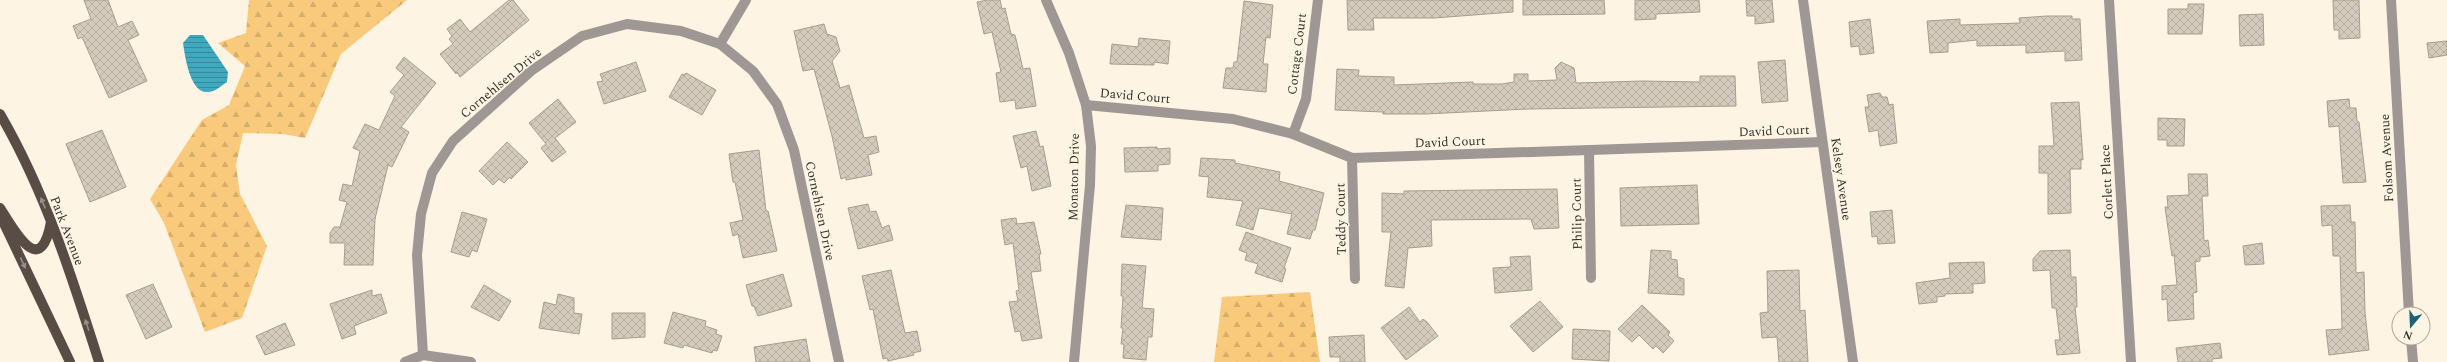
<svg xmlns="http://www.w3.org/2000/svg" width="2447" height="362" viewBox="0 0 2447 362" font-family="Spectral,serif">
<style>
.forest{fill:url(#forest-firs)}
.water{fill:url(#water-rules)}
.building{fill:url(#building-cross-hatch);stroke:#a79d8e}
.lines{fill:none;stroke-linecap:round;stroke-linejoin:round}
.minor{stroke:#9f9793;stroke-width:10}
.major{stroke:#584c45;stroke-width:10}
.oneway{fill:#9a8f84}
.labels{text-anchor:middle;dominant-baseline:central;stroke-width:3;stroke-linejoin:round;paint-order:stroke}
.street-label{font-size:13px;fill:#35312b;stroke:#fef4e3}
</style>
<defs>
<pattern id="forest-firs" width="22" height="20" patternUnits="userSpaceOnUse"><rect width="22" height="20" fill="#f9ca7b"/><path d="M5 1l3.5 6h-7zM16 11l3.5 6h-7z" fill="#d6ae6a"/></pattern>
<pattern id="water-rules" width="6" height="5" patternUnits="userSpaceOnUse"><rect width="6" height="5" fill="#41a9be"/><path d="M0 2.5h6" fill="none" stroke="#378a9b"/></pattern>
<pattern id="building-cross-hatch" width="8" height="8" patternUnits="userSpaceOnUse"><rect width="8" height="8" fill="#d5cbbc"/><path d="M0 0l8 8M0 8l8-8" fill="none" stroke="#b7afa2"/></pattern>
</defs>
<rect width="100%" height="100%" fill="#fef4e3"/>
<g class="forest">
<polygon points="249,0 407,0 341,54 305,138 283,134 243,133 236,165 240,194 267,246 242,318 205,332 164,223 150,199 202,120 229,105 245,66 218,43 246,33"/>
<polygon points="1310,292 1320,362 1214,362 1222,297"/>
</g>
<path class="water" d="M190,35H203L228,72L227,82C221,86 215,92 208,92C190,94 185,56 183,43Z"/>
<g class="building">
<polygon points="84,0 108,0 118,27 132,21 139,35 128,40 147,81 109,98 82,37 78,39 73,26 91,19"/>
<polygon points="509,0 513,0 529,20 460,77 457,72 456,74 440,54 453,44 449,39 452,36 447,29 460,19 470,32"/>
<polygon points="988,0 1000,0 1002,9 1005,8 1011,34 1015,35 1023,69 1030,68 1036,106 1016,109 1015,100 1000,102 996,73 1001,72 992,32 984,34 977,2"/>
<polygon points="1347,0 1513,0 1513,12 1434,18 1373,18 1374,30 1348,30"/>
<polygon points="1523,0 1604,0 1605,14 1523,15"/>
<polygon points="1635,0 1699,0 1700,12 1656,14 1656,19 1635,20"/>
<polygon points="1746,0 1772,0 1774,22 1755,24 1755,16 1747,16"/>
<polygon points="2333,0 2359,0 2360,38 2339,39 2339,30 2334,30"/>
<polygon points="1244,1 1273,5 1270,38 1266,37 1263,64 1268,64 1266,92 1223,88 1226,68 1233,68 1234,62 1237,62"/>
<polygon points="2188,4 2204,4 2202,34 2168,34 2168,9 2188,9"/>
<polygon points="2263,14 2264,45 2240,46 2239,15"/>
<polygon points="2047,16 2072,16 2072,19 2080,19 2082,60 2065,61 2065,51 2026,53 2026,45 1977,46 1977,40 1948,43 1948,52 1930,53 1927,21 1960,19 1960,25 2020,23 2019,18"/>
<polygon points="1870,19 1874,53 1860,55 1859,46 1851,47 1849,22"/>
<polygon points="824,24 827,34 836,37 840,51 832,61 840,88 849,85 864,138 876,136 879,152 868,155 872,175 846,180 846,177 841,179 832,136 814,69 803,71 794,31"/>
<polygon points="1139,38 1170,41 1168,64 1154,62 1154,65 1110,64 1112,44 1138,47"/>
<polygon points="2447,41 2447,55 2429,58 2427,43"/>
<polygon points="404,57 436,83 401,127 409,132 392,167 388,165 375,219 373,265 344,265 345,243 330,243 330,233 334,227 340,227 347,202 339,200 343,184 352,186 360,151 353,148 365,124 379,130 395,96 390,92 404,75 396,68"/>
<polygon points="1785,60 1788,101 1762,103 1758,62"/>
<polygon points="636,62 646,91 604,104 597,82 603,81 600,74"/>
<polygon points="1561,62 1574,68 1576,83 1642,81 1700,82 1700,76 1735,76 1736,106 1528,109 1425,114 1383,114 1383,112 1335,110 1337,69 1359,70 1358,76 1394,77 1394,85 1473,82 1473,84 1502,84 1514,82 1514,74 1528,74 1528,81 1557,80 1555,68"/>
<polygon points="686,73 716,90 702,115 669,97 682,74 684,75"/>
<polygon points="1880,93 1882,97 1887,97 1889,105 1893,104 1897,143 1880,146 1878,130 1869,132 1865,107 1869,107 1867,95"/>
<polygon points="558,99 576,122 555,138 566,152 552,162 541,148 546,144 529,123"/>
<polygon points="2349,99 2350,108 2356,108 2357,121 2359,122 2366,182 2343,183 2339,126 2329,127 2327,101"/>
<polygon points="2079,102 2083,160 2081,159 2081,169 2070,169 2071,213 2048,214 2048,173 2039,173 2039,146 2054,146 2051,103"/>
<polygon points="2158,118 2185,119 2184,146 2167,146 2167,140 2158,140"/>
<polygon points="102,130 126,187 90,202 66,144"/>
<polygon points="1036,131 1040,147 1043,146 1051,186 1032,191 1027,166 1021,168 1013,136"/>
<polygon points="507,142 528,162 511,179 510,177 504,183 499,179 493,185 479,171"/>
<polygon points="1157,147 1157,149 1170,148 1170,164 1158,165 1158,171 1125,172 1124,148"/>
<polygon points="759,150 766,211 768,211 777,251 743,258 738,234 733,236 730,223 743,220 735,182 733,182 729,154"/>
<polygon points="1201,158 1235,160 1235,163 1280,172 1279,181 1324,193 1315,230 1313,230 1310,239 1287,234 1292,214 1259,208 1253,230 1236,225 1243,201 1207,197 1209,177 1199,176"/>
<polygon points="2188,174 2207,174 2208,196 2202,196 2204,241 2208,240 2210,256 2200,257 2200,261 2195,262 2197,292 2193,293 2194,319 2168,321 2167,299 2162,300 2162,286 2177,285 2174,255 2172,256 2165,207 2168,207 2167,196 2189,195"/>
<polygon points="1697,185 1699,224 1621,226 1620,188"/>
<polygon points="1557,189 1559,228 1534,229 1531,219 1431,220 1432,246 1408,248 1404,288 1385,286 1391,232 1382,232 1382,193 1404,194 1404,191"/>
<polygon points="868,204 870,212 876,211 882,228 889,225 893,240 858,249 848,208"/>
<polygon points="1126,205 1163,208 1161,240 1121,237"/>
<polygon points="2350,205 2351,222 2355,222 2356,273 2364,272 2365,312 2369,350 2329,355 2326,330 2342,329 2340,256 2333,256 2332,225 2322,226 2321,206"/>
<polygon points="1892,210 1895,243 1878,244 1877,236 1872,237 1870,212"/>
<polygon points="462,212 487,219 477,252 472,250 469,257 451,252"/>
<polygon points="1016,218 1017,224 1034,222 1041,254 1039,254 1041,271 1031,272 1042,338 1022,341 1020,331 1015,332 1009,302 1018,301 1016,291 1019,290 1013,243 1005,245 1001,220"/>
<polygon points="1246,232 1291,248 1284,268 1286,269 1282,282 1255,273 1258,264 1245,260 1247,253 1239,250"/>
<polygon points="2262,243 2264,264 2245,265 2243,246"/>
<polygon points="1651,250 1671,251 1671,259 1677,260 1678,277 1684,279 1684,295 1648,293"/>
<polygon points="2070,250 2071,277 2076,277 2077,307 2075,307 2080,353 2057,355 2055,340 2060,340 2056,308 2052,308 2050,270 2033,271 2033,259 2040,251"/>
<polygon points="1530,256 1532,290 1495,293 1493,268 1511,267 1510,257"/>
<polygon points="1984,262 1985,283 1973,284 1973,293 1945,294 1945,296 1937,297 1937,302 1919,304 1916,283 1950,278 1949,263"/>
<polygon points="1122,264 1146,266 1142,308 1154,309 1152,337 1148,337 1146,360 1123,358 1124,344 1121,344 1123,328 1121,328 1123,296 1121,296"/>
<polygon points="891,270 905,333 917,331 921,351 913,353 914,355 888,361 887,358 883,359 873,309 870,310 862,276"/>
<polygon points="1799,270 1800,311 1805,310 1808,362 1779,362 1777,337 1762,338 1760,313 1768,312 1767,271"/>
<polygon points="783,274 792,306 758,316 754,306 752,306 746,285"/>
<polygon points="153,284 172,327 146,339 126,295"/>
<polygon points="484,285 511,301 499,321 471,307"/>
<polygon points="372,290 372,296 381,294 387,313 354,326 356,334 342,339 330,304"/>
<polygon points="558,294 574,298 574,313 582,314 579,334 539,328 544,302 556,305"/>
<polygon points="1540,301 1563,327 1533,352 1510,326"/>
<polygon points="1642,305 1670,332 1668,335 1674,341 1663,353 1656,346 1653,349 1639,335 1632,342 1618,329"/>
<polygon points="1409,307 1420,322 1423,319 1427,322 1438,336 1406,360 1381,328"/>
<polygon points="673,312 706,321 705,326 717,330 716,334 722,336 717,351 713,350 712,353 684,345 683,348 664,343"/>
<polygon points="612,313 645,313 645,337 612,339"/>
<polygon points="285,323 295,345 265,355 256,336"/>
<polygon points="1573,329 1610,331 1609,361 1572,359"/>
<polygon points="1364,335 1365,362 1340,362 1340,357 1330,357 1329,337"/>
<polygon points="806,339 810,362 756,362 754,347"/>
<polygon points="2220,343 2222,358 2212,359 2212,362 2178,362 2176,348"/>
</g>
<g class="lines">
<g class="minor">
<polyline points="1046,0 1069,53 1086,105 1091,146 1090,185 1074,362"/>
<polyline points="1803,0 1853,362"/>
<polyline points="2109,0 2131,362"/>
<polyline points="2391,0 2409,314"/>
<polyline points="720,44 746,0"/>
<polyline points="1086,105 1233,119 1293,134 1352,158 1822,142"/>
<polyline points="1293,134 1306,99 1318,0"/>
<polyline points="1589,150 1591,278"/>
<polyline points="1352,158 1355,279"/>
<polyline points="2411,338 2413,362"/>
<polyline points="423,355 417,255 421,214 432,173 453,141 531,71 582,36 627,24 681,31 720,44 753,71 777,104 794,150 839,362"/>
<polyline points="405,362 423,355 471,362"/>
</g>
<g class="major">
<path d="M0,114C45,191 72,277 99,362"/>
<path d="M0,208C14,229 40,281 51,222"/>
<polyline points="0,215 70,362"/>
</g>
</g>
<defs><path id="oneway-solid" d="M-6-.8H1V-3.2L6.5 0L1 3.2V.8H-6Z"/></defs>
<g class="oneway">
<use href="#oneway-solid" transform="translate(43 203) rotate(-113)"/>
<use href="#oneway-solid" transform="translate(23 263) rotate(65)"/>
<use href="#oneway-solid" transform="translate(87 325) rotate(-108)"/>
</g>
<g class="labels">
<g class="street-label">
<text transform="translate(1297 54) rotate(-83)">Cottage Court</text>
<text transform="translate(501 83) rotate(-40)">Cornehlsen Drive</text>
<text transform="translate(1135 96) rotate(5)">David Court</text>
<text transform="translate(1774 131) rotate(-2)">David Court</text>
<text transform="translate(1450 142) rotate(-2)">David Court</text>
<text transform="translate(2387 158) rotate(-93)">Folsom Avenue</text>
<text transform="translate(1074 177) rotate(-89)">Monaton Drive</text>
<text transform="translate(1841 179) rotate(82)">Kelsey Avenue</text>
<text transform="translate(2107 182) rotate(-93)">Corlett Place</text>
<text transform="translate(820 211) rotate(78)">Cornehlsen Drive</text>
<text transform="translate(1577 214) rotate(-91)">Philip Court</text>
<text transform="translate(1341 219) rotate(-91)">Teddy Court</text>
<text transform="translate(67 231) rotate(69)">Park Avenue</text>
</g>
</g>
<g transform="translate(2411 326) rotate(199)"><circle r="19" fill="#fef4e3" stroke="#aea699"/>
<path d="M0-3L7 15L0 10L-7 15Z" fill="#1b6372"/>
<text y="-6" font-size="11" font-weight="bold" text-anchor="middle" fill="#35312b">N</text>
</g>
</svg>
